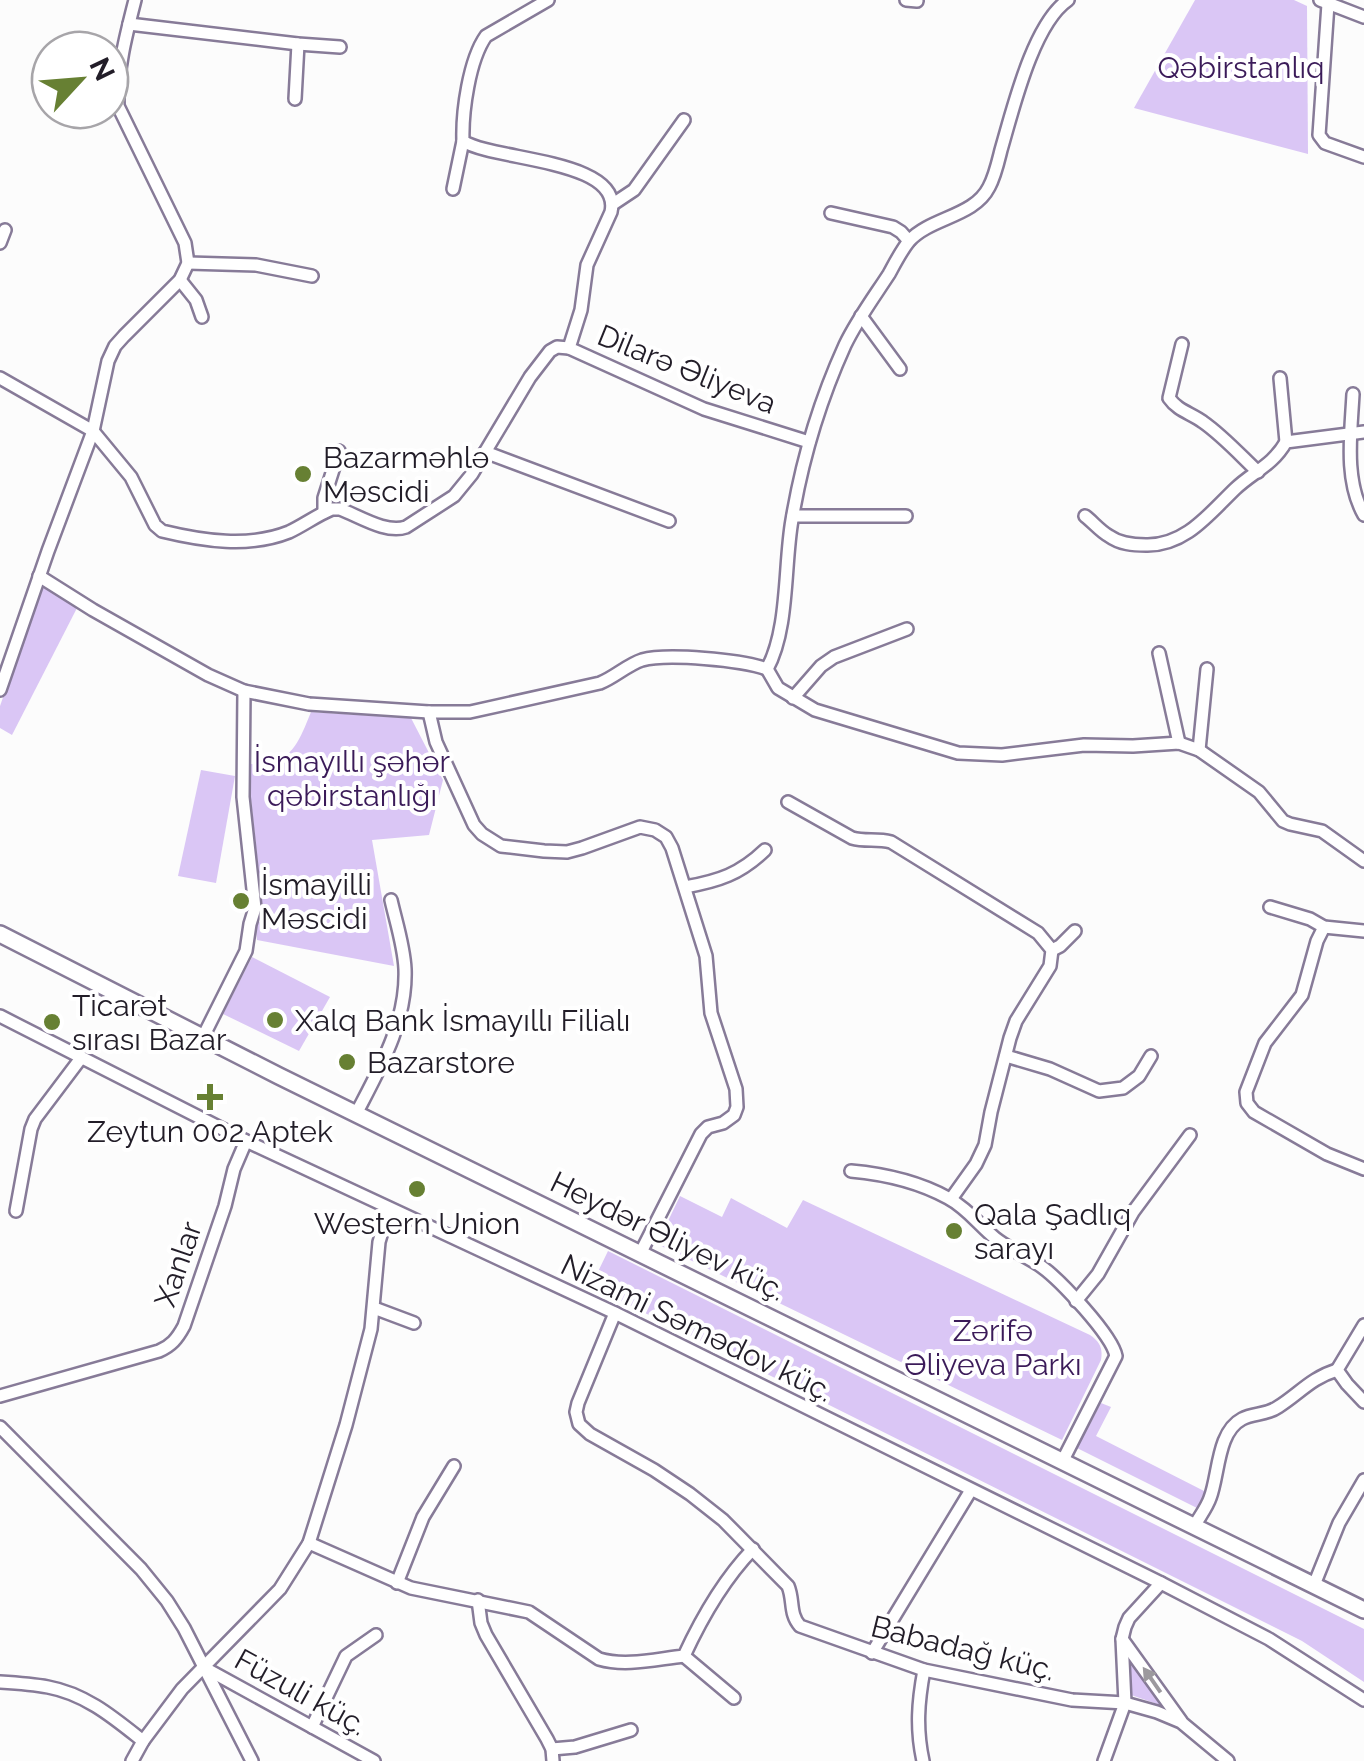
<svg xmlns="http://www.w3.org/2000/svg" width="1364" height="1761" viewBox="0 0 1364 1761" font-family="Raleway,sans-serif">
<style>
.green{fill:#dac6f5}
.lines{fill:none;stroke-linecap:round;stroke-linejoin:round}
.minor-casing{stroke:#877b98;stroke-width:16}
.major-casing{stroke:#877b98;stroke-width:20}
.minor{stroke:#fff;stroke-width:11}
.major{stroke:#fff;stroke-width:15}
.oneway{fill:#9c999e}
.poi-dot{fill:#678033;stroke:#fff;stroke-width:4}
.labels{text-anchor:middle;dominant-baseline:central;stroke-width:8;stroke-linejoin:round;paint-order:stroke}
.park-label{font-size:30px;fill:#3b1b59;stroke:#fff}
.street-label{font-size:30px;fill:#221d28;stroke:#fff}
.poi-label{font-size:30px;fill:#221d28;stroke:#fff;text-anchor:start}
</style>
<rect width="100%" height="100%" fill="#fcfcfc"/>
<g class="green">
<polygon points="1195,0 1294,0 1307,6 1308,154 1134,108"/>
<polygon points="42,585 78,606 12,735 0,728 0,706"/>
<path d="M311,712L411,718L443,780L429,835L372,840L394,966L257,940L255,924L264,920L247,764C254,764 265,765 272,763C295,757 303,731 311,712Z"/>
<polygon points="201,770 235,776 216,883 178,876"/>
<polygon points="252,957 330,997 299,1051 223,1014"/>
<path d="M680,1196L722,1217L731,1198L787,1228L803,1200L1090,1335C1100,1342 1103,1348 1101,1360L1062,1440L657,1244Z"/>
<polygon points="608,1251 1364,1629 1364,1682 1302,1641 591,1286"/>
<polygon points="1101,1403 1111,1407 1096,1436 1206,1492 1197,1508 1077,1448"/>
<polygon points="1129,1660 1163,1706 1131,1695"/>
</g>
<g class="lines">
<g class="minor-casing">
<g id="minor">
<path d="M548,0L486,36C469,60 462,112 463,141C494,161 623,159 611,212L587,265L581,310L569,348L704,409L809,442"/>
<polyline points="906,0 917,1"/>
<polyline points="1320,0 1364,17"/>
<polyline points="1328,4 1319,135 1325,143 1364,157"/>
<polyline points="129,24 298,44 340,47"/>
<polyline points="295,99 298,44"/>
<polyline points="453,189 463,141"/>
<polyline points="613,204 634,190 684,120"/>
<polyline points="831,213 893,227 901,232 909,241"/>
<polyline points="0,243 5,230"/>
<polyline points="188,263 256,265 312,276"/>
<polyline points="180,280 196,300 202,317"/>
<polyline points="861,316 900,369"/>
<path d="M1182,344L1169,398C1178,411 1191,413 1203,422C1223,436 1240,455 1258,472"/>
<path d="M0,378L93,431L131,477L155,525L162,531C203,541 249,548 289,532C304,525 317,515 332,509H340C359,516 386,534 406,527L454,496L472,474L530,377L550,351L557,347L569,348"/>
<polyline points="1280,378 1286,442"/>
<path d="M1353,394C1351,433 1344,480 1364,515"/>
<polyline points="485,452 669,521"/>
<polyline points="324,512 324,498 339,451"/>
<polyline points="793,516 906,516"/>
<path d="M1085,516C1093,522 1100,531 1109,536C1120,544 1133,545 1146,545C1185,546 1209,514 1235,489C1254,471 1272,466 1286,442L1364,432"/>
<path d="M39,576L93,610L208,675L244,691L309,704L429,712H470L600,683C615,677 627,665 642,660C667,653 742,660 767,669C789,629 784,565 792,520C802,460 820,400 845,345C857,320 874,297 889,274C895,263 901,251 909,241C931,217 974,217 989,187C995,176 998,162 1001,150C1013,109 1033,24 1068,0"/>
<polyline points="1159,653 1179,743"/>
<polyline points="767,669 778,688 815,710 958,753 1002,755 1084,745 1133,746 1179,743 1199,750 1259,792 1283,821 1290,824 1322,831 1364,861"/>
<path d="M0,690L48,551L93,431L108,361L115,346L124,336L180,280L188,263L185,243L118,106C117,69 126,35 135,0"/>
<polyline points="793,698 821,666 834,657 907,629"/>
<polyline points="429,712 436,742 474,825 482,834 501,846 544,851 567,852 582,848 640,827 655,830 666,837 672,848 706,956 711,1013 736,1089 737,1107 734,1115 723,1123 708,1127 701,1134 641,1252"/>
<polyline points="1199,750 1207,669"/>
<path d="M788,802L852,838C865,842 877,838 891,842L1038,933L1052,950L1050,966L1016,1021L1010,1038L991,1112L985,1145L976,1164L951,1199"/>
<path d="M685,887C719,881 740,874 765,850"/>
<polyline points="1270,907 1310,919 1324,927 1364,931"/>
<polyline points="1324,927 1317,941 1302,995 1265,1043 1246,1092 1247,1103 1254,1112 1327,1154 1364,1169"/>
<polyline points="1052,950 1060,946 1075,931"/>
<polyline points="0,1016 246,1141 615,1313 1161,1583 1269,1639 1364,1700"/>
<polyline points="203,1037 246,951 250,924 255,908 243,797 244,691"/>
<polyline points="1006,1056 1050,1069 1099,1091 1123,1088 1139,1076 1151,1056"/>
<path d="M356,1114C380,1068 407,1022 405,969C404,946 396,922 391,900"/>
<path d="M851,1171C884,1174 919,1182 948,1198C967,1208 979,1225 995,1238C1010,1250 1027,1256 1042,1267C1060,1280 1112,1335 1116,1356L1062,1462"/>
<polyline points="16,1211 31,1129 35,1119 81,1058"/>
<polyline points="1076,1301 1098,1274 1133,1212 1190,1135"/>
<polyline points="374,1308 414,1323"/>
<path d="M615,1313L578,1403L576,1412L579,1424L590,1434L654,1470L690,1494L723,1520L788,1586C794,1600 789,1614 800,1626L924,1670L1072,1700L1125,1703L1157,1712L1181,1722L1228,1761"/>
<polyline points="1364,1325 1337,1370 1347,1384 1364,1402"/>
<path d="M0,1396L159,1351C171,1346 177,1339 184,1326L225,1206L234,1169L246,1141"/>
<polyline points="0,1427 141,1569 167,1601 184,1628 252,1761"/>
<path d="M1195,1525C1200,1516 1207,1507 1210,1498C1219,1475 1217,1432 1242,1419C1253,1413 1267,1415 1278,1407C1300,1393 1311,1378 1337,1370"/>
<path d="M309,1543L411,1588L529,1612L599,1659C626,1667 656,1659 684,1656C702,1617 723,1580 753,1549"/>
<polyline points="397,1583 423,1517 454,1466"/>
<polyline points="1314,1585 1339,1523 1364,1480"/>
<polyline points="478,1600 481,1623 486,1635 547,1739 552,1749 553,1761"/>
<polyline points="1122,1639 1181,1721"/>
<polyline points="872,1653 971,1490"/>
<polyline points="684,1656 734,1698"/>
<polyline points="203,1667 374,1761"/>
<path d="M0,1682C16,1683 32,1684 48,1687C86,1694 114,1718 143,1741"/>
<polyline points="312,1727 346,1656 376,1635"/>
<polyline points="552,1749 575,1747 631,1730"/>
<polyline points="132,1761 143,1741 182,1689 280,1589 309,1543 346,1425 371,1329 379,1242 389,1209"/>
<path d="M923,1761C916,1729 918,1702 924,1670"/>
<polyline points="1104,1761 1125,1703 1122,1639 1125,1627 1129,1618 1161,1583"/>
</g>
</g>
<g class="major-casing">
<polyline id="major" points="0,934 279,1076 1364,1610"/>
</g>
<use href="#minor" class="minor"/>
<use href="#major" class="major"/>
</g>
<defs><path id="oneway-solid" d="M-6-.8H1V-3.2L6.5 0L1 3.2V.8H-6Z" transform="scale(2.5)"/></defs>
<use class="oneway" href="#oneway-solid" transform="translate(1152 1680) rotate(-125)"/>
<g class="poi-dot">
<circle cx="303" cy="474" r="10"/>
<circle cx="241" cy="901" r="10"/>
<circle cx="275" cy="1020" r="10"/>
<circle cx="52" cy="1022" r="10"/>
<circle cx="347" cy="1062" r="10"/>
<path d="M205 1082h10v10h10v10h-10v10h-10v-10h-10v-10h10z"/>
<circle cx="417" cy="1189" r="10"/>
<circle cx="954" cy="1231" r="10"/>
</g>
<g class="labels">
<g class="park-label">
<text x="1241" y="67">Qəbirstanlıq</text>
<text x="352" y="761">İsmayıllı şəhər<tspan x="352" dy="34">qəbirstanlığı</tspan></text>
<text x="993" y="1330">Zərifə<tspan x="993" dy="34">Əliyeva Parkı</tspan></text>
</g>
<g class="street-label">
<text transform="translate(687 369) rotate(22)">Dilarə Əliyeva</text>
<text transform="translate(668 1236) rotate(26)">Heydər Əliyev küç.</text>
<text transform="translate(178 1264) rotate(-71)">Xanlar</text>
<text transform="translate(697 1328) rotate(26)">Nizami Səmədov küç.</text>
<text transform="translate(963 1648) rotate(14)">Babadağ küç.</text>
<text transform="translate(301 1692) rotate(29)">Füzuli küç.</text>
</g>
<g class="poi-label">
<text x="323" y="457">Bazarməhlə<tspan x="323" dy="34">Məscidi</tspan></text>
<text x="261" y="884">İsmayilli<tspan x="261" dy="34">Məscidi</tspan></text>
<text x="72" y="1005">Ticarət<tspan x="72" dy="34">sırası Bazar</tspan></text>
<text x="295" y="1020">Xalq Bank İsmayıllı Filialı</text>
<text x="367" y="1062">Bazarstore</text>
<text x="210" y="1131" text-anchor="middle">Zeytun 002 Aptek</text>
<text x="974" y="1214">Qala Şadlıq<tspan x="974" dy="34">sarayı</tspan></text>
<text x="417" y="1223" text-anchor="middle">Western Union</text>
</g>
</g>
<g transform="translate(80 80) rotate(64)"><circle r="48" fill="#ffffff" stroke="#a7a5a9" stroke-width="2.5"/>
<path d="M0-8L18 38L0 25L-18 38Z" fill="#678033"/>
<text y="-15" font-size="28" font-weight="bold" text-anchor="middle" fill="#221d28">N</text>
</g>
</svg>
